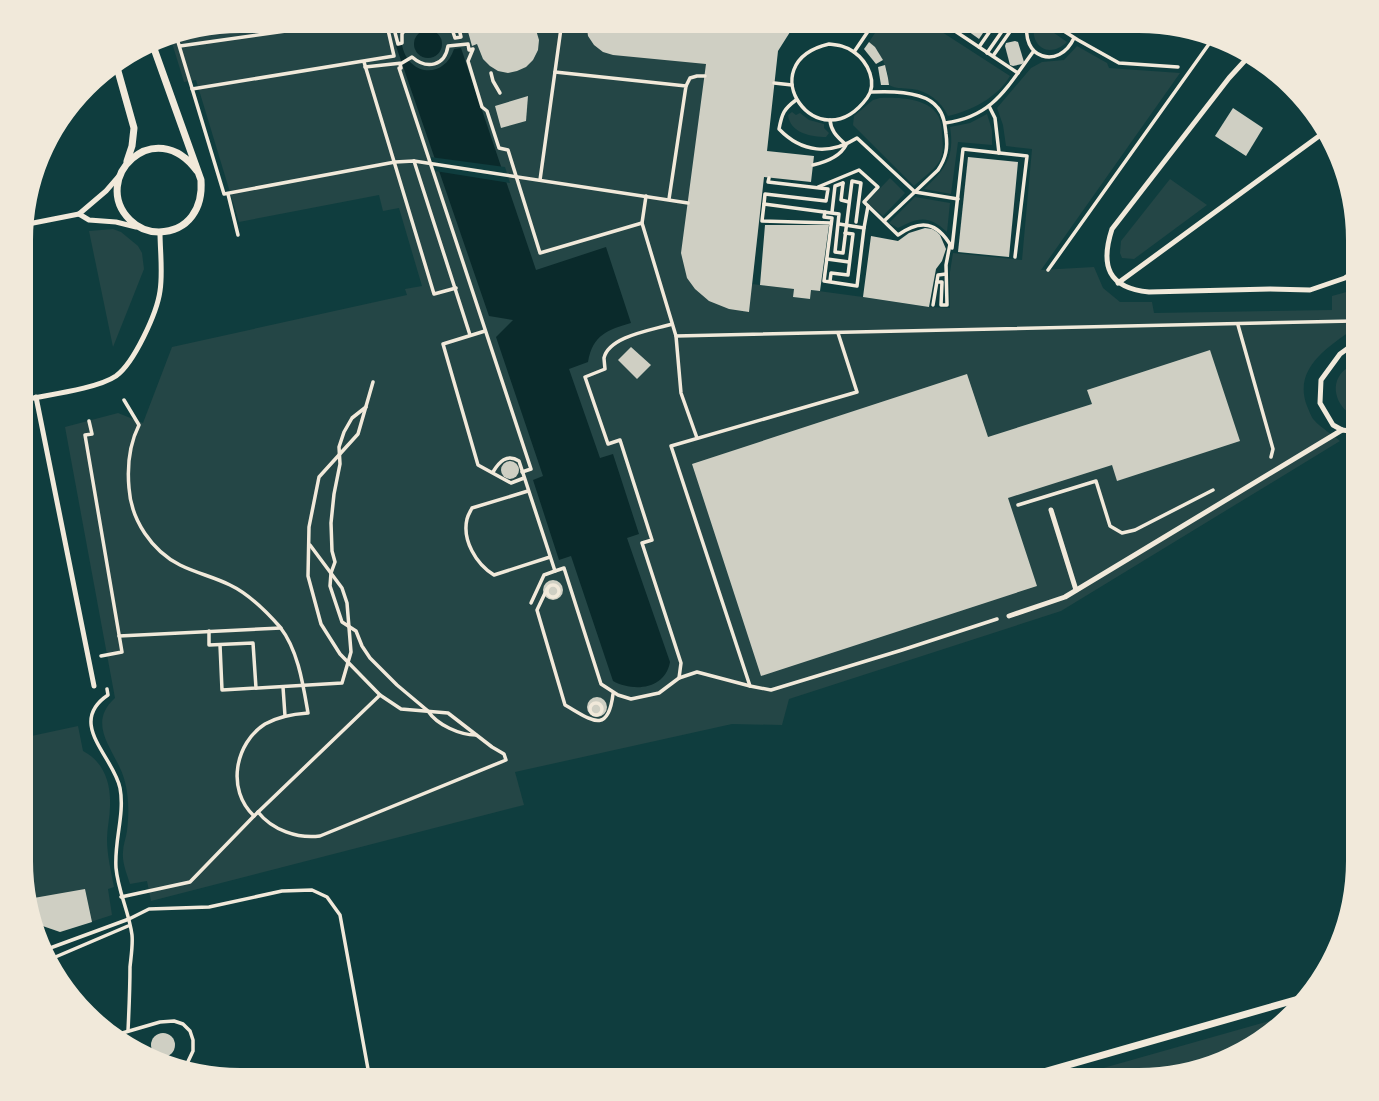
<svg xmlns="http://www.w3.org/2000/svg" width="1379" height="1101" viewBox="0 0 1379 1101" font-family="'IBM Plex Sans',sans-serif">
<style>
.green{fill:#244646}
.water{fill:#0a2a2b}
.pier{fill:#0f3d3e}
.building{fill:#cfcfc3}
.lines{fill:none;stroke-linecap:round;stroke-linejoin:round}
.path{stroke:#f1e9da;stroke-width:3.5}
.service{stroke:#f1e9da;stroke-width:5}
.minor{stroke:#f1e9da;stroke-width:7}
</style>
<rect width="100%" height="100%" fill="#0f3d3e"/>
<g class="green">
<path d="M240,21H781L752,284L794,289L793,297L810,299L811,290L863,297L929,307L950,308V272L953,253L1022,260L1032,149L1006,146L1003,125L997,108L1031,68L1042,62L1064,60L1077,46L1107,63L1109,68L1180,73L1041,270L1094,267L1103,288L1120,302H1152L1154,313L1332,310V296L1350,291L1358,302V326C1331,345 1292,367 1307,406C1309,410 1311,417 1314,420C1321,428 1332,434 1340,441L1061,611L789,699L782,725L732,724L515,772L524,805L151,901L147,881L130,884C127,874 122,863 123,852C123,845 126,838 127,831C129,814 129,798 125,782C118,752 84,726 115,698L65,427L118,413L143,423L172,347L407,295L405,289L422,286L399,208L383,211L379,195L239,222L196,80L184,82L169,33Z"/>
<path d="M883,21H904L921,33L928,23L1010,76C998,97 971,111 948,116C941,101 928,91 912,89C903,88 896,89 889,85C888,68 882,54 869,42Z"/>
<path d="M1035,21H1037L1067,42C1048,60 1028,45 1035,21Z"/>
<path d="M880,98C896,97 927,98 937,114C941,120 942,128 942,135C943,145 944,154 939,162C933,171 922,178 914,186L853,125L854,116L873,100Z"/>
<path d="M792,112L796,115L800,113L809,120L824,124V128L829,133L826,137C811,137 790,133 788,115Z"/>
<path d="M987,114L992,130V145L958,142L951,194L924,189C945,170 955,157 950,127L970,123Z"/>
<polygon points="890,178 905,193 883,216 867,202"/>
<polygon points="1170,179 1207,205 1134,259 1122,258 1120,253 1121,241"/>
<path d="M915,197L950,203L947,232C929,215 919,217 898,228L889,223Z"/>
<polygon points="113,229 121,232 138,246 142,253 144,269 113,347 89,231"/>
<path d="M1358,361V416C1341,414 1329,390 1340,375C1344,369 1352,365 1358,361Z"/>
<path d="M78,726L83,751C104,762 111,783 110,806C110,817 107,828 107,839C107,855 111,871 114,887L108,889L112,915L60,932L34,923L22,876V738Z"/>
<polygon points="1291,1015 1223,1063 1139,1080 1061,1080"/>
</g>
<g class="water">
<circle cx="428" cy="44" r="14"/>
<path d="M402,45C408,76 444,80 454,49L461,48L536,270L606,247L631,323C608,330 593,334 588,362L569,369L600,458L613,454L639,534L627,538L670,662C665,690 633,692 613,681L571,556L559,560L533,480L543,476L496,337L513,320L489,316L396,46Z"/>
</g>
<polygon class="pier" points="430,157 505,167 510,183 435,171"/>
<g class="building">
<polygon points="465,21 530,21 536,30 539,40 538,50 533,60 526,67 517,71 508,73 498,71 490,66 483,59 477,44 472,46"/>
<polygon points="586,21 797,21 778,51 767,151 814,156 811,182 764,177 749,312 729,309 709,301 695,289 687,278 681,253 706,64 613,55 603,52 594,45 588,36"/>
<polygon points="904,21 929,21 921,33"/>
<polygon points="954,21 991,21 979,39"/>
<polygon points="1015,41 1018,42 1024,62 1022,64 1013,66 1010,65 1005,46 1006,43"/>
<polygon points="869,42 875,47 883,60 876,64 864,49"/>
<polygon points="885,65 888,78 889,85 881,85 878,67"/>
<polygon points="528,96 526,121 501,128 495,106"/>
<polygon points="1233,108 1263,128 1246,156 1215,136"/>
<polygon points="968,157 1018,162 1009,257 958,252"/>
<polygon points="765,225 829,225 820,291 811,290 810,299 793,297 794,289 760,285"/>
<polygon points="925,228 932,229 937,232 940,235 946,249 942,261 936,269 929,307 863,297 871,236 898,241 909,233"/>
<polygon points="631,347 651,365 637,379 618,360"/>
<polygon points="1210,350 1240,441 1117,481 1112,465 1008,498 1037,586 761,676 692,464 967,374 988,437 1092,404 1087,390"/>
<circle cx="510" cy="470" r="9"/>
<circle cx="553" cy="590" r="10"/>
<circle cx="597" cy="707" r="10"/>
<polygon points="85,889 92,922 60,932 34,923 28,899"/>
<circle cx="163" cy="1045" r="12"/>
</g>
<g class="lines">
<g class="path">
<polyline points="392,21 398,44 402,43 402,34 410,21"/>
<polyline points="446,21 452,29 455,38 461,37 457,21"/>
<polyline points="940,21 1018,73"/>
<path d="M1028,21C1019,58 1059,71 1074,38"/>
<polyline points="1048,21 1078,40 1119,63 1178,67"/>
<polyline points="175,32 224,194 395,162 414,161 688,203"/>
<path d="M829,44C838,45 846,46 854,52C868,62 878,83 867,98C818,164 748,63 829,44Z"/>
<polyline points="180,46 357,21"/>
<polyline points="979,47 997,21"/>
<polyline points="854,52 875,21"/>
<polyline points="987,53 1005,27"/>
<polyline points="993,56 1016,23 1013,21"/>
<polyline points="364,62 434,294 456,288"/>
<polyline points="400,64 401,68 399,68 531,469 522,472"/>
<path d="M365,67L402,63L412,57C427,70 445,66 448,46L468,44L469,50L473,49L468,61L482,107L487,111L499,148L508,150L540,253L642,223"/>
<polyline points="555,72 686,86 669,199"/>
<polyline points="491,73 493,81 500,93"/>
<polyline points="774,83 792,85"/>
<polyline points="686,86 690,78 697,76 705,76"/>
<polyline points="192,89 394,56 386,21"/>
<path d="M871,92C890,91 926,91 938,108C944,115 945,125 946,134C948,148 946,158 938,170L884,221"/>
<path d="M796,100C784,109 782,113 779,129C802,153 830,155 857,138L915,192L958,199"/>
<polyline points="989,106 995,118 999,153"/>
<path d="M945,123C993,117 1007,87 1033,52"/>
<polyline points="414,161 470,335"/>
<path d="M813,165C826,162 840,157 846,145C838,137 831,132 830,120"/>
<polyline points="769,178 768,182 828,189 826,201 765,194 764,204 839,214 835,252 843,253 852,181 861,183 856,222"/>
<polyline points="540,180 562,21"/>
<polyline points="843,183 841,200 849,202"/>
<path d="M818,187L859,170L878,187L864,202L898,235C921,219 937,222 951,246"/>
<polyline points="228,194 238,235"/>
<polyline points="646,196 642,223 676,336 681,393 697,438"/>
<polyline points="764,204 762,221 831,223"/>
<polyline points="825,212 824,217 832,218 824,281 857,286 864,228"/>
<polyline points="832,212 835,186 843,183"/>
<polyline points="839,224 864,228 868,206"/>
<polyline points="952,248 963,149 1027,156 1015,257"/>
<polyline points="827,259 849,262"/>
<polyline points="1048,270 1209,44"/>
<polyline points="830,281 831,273 848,275 853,234 845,233"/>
<polyline points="937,282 942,282 941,305 947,305 946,265 950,244"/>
<polyline points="933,305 938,275 946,274"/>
<polyline points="1238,325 1273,449 1271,457"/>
<polyline points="485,331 443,344 478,465 511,483 524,478"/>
<polyline points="676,336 1353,321"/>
<path d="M124,400L139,425C129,445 127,466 129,488C131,520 152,551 180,565C196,573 214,577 230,585C249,594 266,611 280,627C298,650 303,684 308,713C293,714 279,716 265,724C235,743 226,790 254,816"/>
<path d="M366,407L352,418L344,432L339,447L340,464L334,494L331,523L332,551L335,562L331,573L330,586L342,622L356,631L362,646L370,658L397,685L428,711C437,725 460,735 476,735"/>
<polyline points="89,421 92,434 85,435 122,652 101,656"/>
<path d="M493,472C499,462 507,453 519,461L555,571L564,568L601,684L618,695L631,699L659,693L679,678L681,663L642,543L652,540L620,440L608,444L585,377L605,369C605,369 604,359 604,358C609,336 653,330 672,324"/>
<path d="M528,491L472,508C470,512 468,515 467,519C462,540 476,564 494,575L550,557"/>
<polyline points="1018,505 1096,481 1110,526 1122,533 1135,530 1213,490"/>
<circle cx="553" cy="591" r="6"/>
<path d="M547,589L537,610L565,705C590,719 608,736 613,694"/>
<polyline points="531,603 544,575 555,571"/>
<polyline points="209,631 209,645 253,643 256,688"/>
<polyline points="119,636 281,628"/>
<polyline points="220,645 222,690 342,683 351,652 347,603 342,588 310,545"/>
<polyline points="679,678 697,672 750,686 771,690 902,650 997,619"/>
<polyline points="750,686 671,446 857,392 838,333"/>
<polyline points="283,687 285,716"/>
<path d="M107,689L108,695C66,723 114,757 120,788C125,814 114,841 116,868C118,891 129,912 132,935C133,945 131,957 130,967C130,988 129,1010 128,1031"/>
<circle cx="596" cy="709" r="6"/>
<path d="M258,812C272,830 298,839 320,836L506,760L504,754L492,747L448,713L401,709L380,695L340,654L321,624L308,576L309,527L319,477L358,434L373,382"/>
<polyline points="121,897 190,882 254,816 380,695"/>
<polyline points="42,951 129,919 149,909 209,907 282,891 312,890 327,897 340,915 370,1080"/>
<polyline points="46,961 128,926"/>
<polyline points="112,1036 160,1022 174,1021 183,1024 190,1031 193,1040 193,1051 184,1070"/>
</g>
<g class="service">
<polyline points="1216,36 1246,60"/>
<path d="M1250,55L1229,78L1112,229C1100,266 1108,288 1149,292L1270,289L1310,290L1345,278L1358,270"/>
<polyline points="79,214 89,220 116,222 136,227"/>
<polyline points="23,225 79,214 106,191 119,176"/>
<polyline points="1118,283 1326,131"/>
<polyline points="36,397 94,686"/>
<path d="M23,400C46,395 97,389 116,376C134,363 157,313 160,291C163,272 160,251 160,232"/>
<polyline points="1358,432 1342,430 1333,425 1320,403 1321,380 1340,354 1358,341"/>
<polyline points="1051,510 1076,590"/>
<polyline points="1009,616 1065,597 1342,430"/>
</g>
<g class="minor">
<path d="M152,43L201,180C203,208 189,231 159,232C148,232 138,228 130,220C89,179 155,113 197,171"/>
<polyline points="116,64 134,128 132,146 127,161"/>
<polyline points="1016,1080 1309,996"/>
</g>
</g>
<path d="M0 0H1379V1101H0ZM240 33H1139A207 207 0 0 1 1346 240V861A207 207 0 0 1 1139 1068H240A207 207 0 0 1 33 861V240A207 207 0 0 1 240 33Z" fill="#f1e9da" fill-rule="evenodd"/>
</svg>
